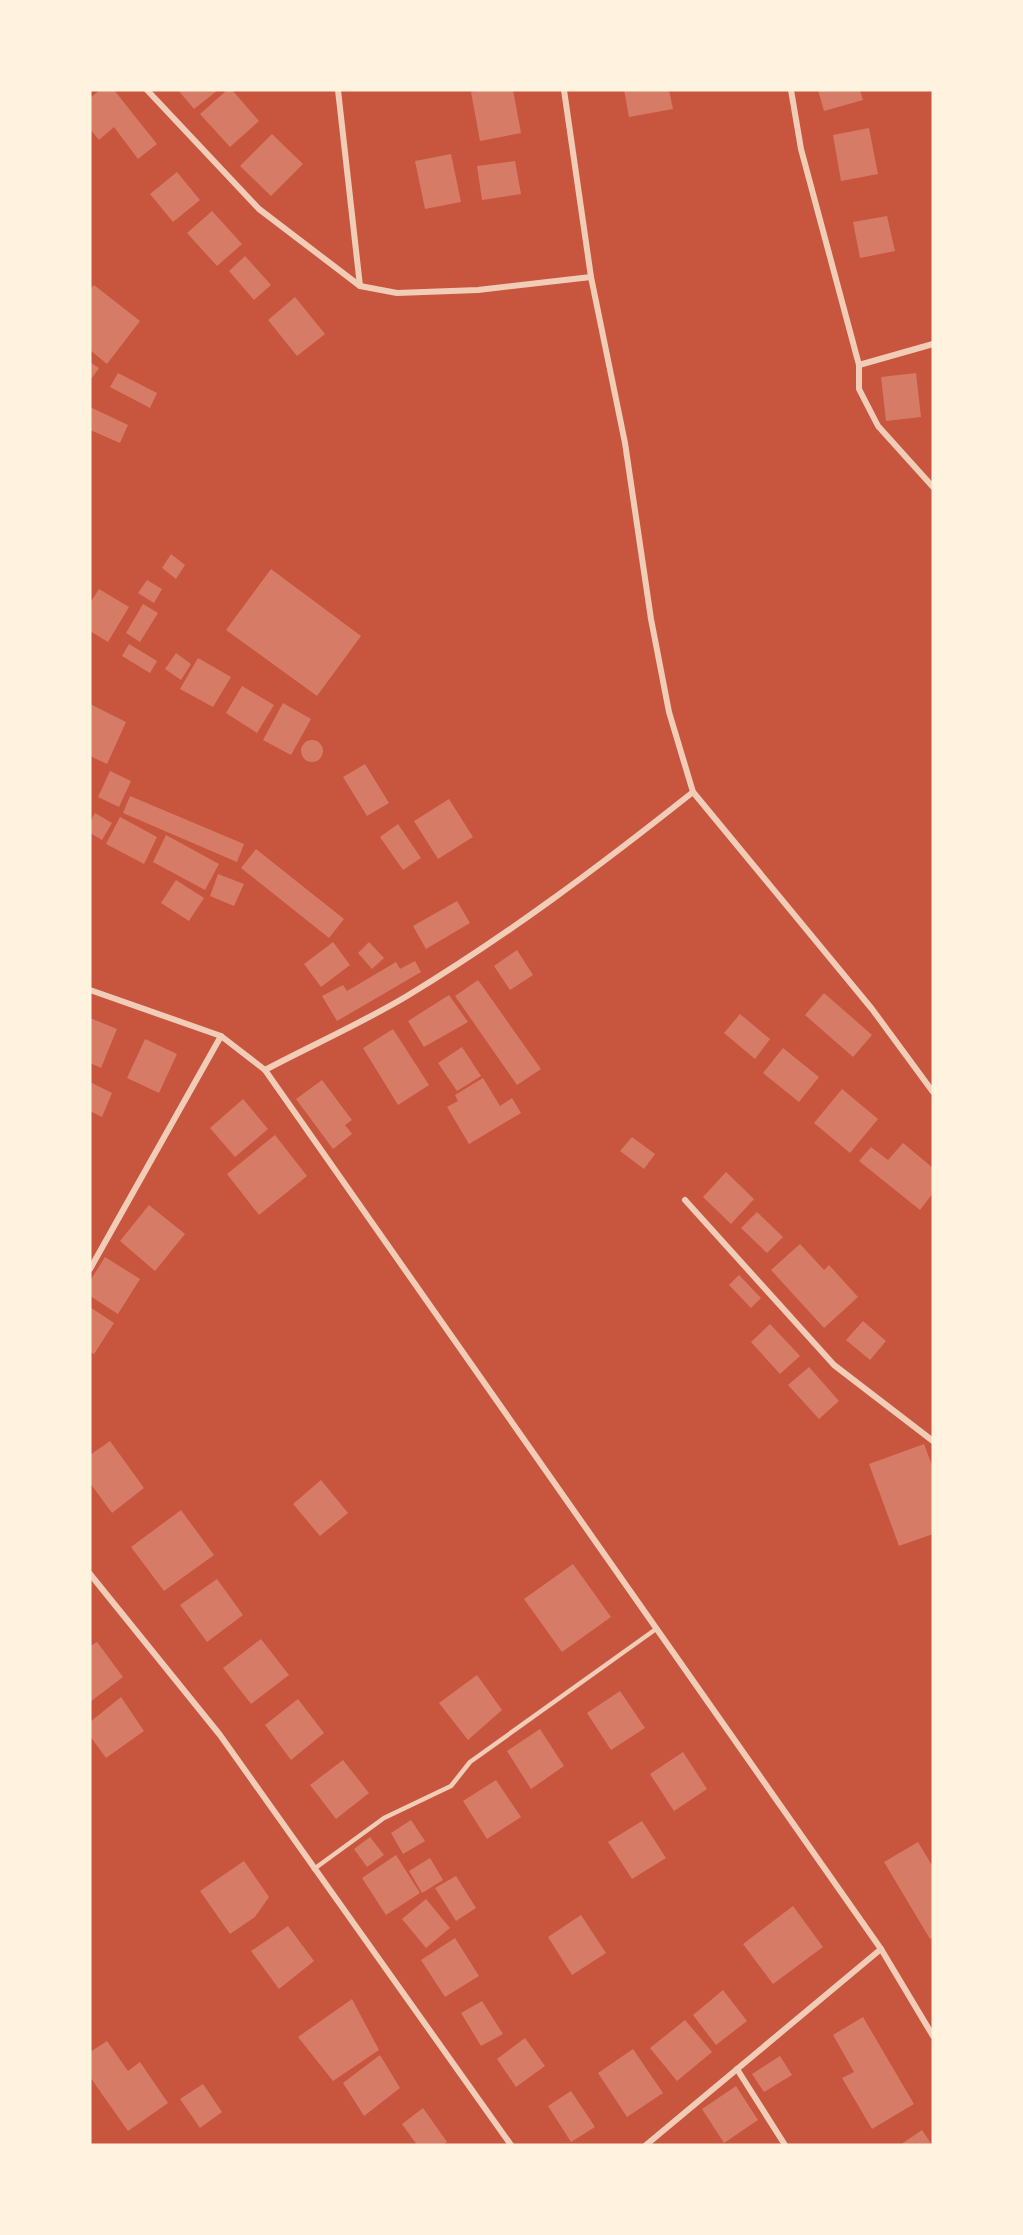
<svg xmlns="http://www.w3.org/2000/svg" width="1023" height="2235" viewBox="0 0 1023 2235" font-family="'IBM Plex Sans',sans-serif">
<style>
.building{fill:#d67c66}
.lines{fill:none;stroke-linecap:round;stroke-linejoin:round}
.service{stroke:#f1ccb7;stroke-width:4.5}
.minor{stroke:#f1ccb7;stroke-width:6}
</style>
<rect width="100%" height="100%" fill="#c8553d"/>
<g class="building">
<polygon points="100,90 114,90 157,144 138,159 114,127 99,140 90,129 90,98"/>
<polygon points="178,90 218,90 194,109"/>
<polygon points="227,90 232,90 259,121 230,147 200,114"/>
<polygon points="481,90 513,90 521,133 480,141 471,92"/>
<polygon points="624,90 669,90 673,109 629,117"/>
<polygon points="818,90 860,90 863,100 824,111"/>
<polygon points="869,128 878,174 841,181 833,135"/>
<polygon points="272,134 303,164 271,196 240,166"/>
<polygon points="451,154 461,202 425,209 415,161"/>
<polygon points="515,161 521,194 482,200 477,166"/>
<polygon points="177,172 200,200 173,222 150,194"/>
<polygon points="212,211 242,244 217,266 187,233"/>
<polygon points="887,216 895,251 860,258 853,222"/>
<polygon points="245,256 271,285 254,300 229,271"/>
<polygon points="94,285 140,321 107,364 90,350 90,289"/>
<polygon points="295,297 325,334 297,356 268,320"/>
<polygon points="90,362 99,368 92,378 90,376"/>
<polygon points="118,373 157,393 150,408 110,387"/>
<polygon points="916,373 921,417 886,421 881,377"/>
<polygon points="90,407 128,425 120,443 90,430"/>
<polygon points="171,554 185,565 176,579 162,568"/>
<polygon points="271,569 361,636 317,696 226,630"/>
<polygon points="147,580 162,589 154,603 138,593"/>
<polygon points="99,589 129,607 108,642 90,631 90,603"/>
<polygon points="143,604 158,613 140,642 126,633"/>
<polygon points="129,644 157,661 150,673 122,656"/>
<polygon points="176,653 191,664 181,680 165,669"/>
<polygon points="198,658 231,677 213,707 180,689"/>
<polygon points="242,686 274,705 257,733 226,713"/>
<polygon points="283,703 311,719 291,755 263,740"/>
<polygon points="90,704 126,722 107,764 90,756"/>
<circle cx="312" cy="751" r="11"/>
<polygon points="365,764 389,803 367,816 343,777"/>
<polygon points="110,771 131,781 119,807 98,797"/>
<polygon points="130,796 244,844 237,862 123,813"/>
<polygon points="449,799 473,837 438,859 414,821"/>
<polygon points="95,813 112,823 102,840 90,833 90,822"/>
<polygon points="120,817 157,837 144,864 106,844"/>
<polygon points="398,824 421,858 403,870 380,837"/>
<polygon points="166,835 219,864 205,890 153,862"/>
<polygon points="256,849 344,919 329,938 241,868"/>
<polygon points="218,874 244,884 234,906 210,896"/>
<polygon points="176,880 204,898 189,921 161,903"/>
<polygon points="457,901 470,923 426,949 413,926"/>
<polygon points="333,942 350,965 321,987 304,964"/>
<polygon points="369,942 384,958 372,969 358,953"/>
<polygon points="517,950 533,975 510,990 494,966"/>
<polygon points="415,961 421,972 337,1021 322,996 343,985 347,991 396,962 400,969"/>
<polygon points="478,980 541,1069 517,1085 455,996"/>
<polygon points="824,993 872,1035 853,1057 805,1015"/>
<polygon points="449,995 468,1022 424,1047 408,1021"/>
<polygon points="740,1014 770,1039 755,1059 724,1033"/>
<polygon points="90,1018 117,1029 101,1068 90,1063"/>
<polygon points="393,1029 429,1085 398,1105 363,1048"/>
<polygon points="145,1039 177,1054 159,1093 127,1078"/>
<polygon points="462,1047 481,1076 457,1091 438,1063"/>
<polygon points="783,1048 819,1077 799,1102 763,1073"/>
<polygon points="483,1078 500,1106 512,1098 521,1113 469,1144 447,1107 458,1101 455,1095"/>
<polygon points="322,1080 352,1120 345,1125 352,1134 333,1149 296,1099"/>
<polygon points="90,1082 112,1093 102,1117 90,1111"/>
<polygon points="842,1089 878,1119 850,1153 814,1123"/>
<polygon points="243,1099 268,1129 235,1157 210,1128"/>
<polygon points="275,1135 307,1176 259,1215 227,1174"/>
<polygon points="632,1137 655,1154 644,1169 620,1151"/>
<polygon points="903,1143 933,1168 933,1193 920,1210 859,1161 871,1147 888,1160"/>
<polygon points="726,1172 754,1199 731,1224 703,1197"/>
<polygon points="149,1205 185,1234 155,1271 120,1241"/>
<polygon points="757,1212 783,1237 767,1253 741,1228"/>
<polygon points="800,1244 824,1270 829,1265 858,1297 824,1328 771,1270"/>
<polygon points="105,1257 140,1279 118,1314 90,1296 90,1281"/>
<polygon points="739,1275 761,1298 751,1308 729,1285"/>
<polygon points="90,1307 114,1323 94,1354 90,1352"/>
<polygon points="863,1321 886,1341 870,1360 846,1340"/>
<polygon points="770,1324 800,1356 780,1374 751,1342"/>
<polygon points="809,1367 839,1401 819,1419 788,1385"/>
<polygon points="110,1441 144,1488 112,1513 90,1483 90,1455"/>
<polygon points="924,1444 933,1468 933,1534 899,1546 869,1464"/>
<polygon points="321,1480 348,1513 320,1536 293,1504"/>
<polygon points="181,1510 214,1555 164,1591 131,1547"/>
<polygon points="573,1564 611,1617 562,1652 524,1599"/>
<polygon points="217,1579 243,1615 207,1642 180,1605"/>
<polygon points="261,1639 289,1675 251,1704 223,1668"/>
<polygon points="97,1642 123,1677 90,1702 90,1646"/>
<polygon points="477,1675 502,1710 468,1740 439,1703"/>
<polygon points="620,1691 645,1728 611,1750 587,1713"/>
<polygon points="121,1697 144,1731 106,1758 90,1736 90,1722"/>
<polygon points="298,1699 324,1733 291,1760 265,1725"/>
<polygon points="540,1729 564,1766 531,1789 507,1751"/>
<polygon points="683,1752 707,1789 674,1811 650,1774"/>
<polygon points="343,1760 369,1793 336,1819 310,1785"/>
<polygon points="496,1780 521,1817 487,1839 463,1801"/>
<polygon points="411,1820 425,1841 403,1854 391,1833"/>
<polygon points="642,1821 666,1858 632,1879 608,1842"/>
<polygon points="370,1837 384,1855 367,1867 354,1849"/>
<polygon points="918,1842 933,1867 933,1938 930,1939 884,1862"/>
<polygon points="396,1855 420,1893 386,1915 362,1878"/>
<polygon points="430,1858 443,1880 422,1893 409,1871"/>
<polygon points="244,1861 269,1897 255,1917 230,1934 200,1891"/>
<polygon points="456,1876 476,1908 456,1921 435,1888"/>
<polygon points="426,1899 450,1928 426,1948 402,1919"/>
<polygon points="793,1906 823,1947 773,1984 743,1944"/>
<polygon points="581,1915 606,1953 572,1975 548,1937"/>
<polygon points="288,1926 314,1961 279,1989 251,1951"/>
<polygon points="455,1938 479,1976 445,1997 421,1960"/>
<polygon points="723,1990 747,2021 716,2045 693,2015"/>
<polygon points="352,1999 379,2050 333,2081 298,2037"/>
<polygon points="482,2001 503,2034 481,2046 461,2013"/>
<polygon points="863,2017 914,2104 872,2129 842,2078 854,2072 833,2035"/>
<polygon points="685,2020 712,2052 677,2081 650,2048"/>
<polygon points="525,2038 545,2066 516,2087 497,2059"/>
<polygon points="107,2041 128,2071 140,2062 168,2103 128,2131 90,2077 90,2052"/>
<polygon points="633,2049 663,2093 627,2117 598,2073"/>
<polygon points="380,2055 400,2088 364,2116 343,2083"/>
<polygon points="780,2056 792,2075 764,2092 752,2074"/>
<polygon points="203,2084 222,2112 200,2128 180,2099"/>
<polygon points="736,2086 758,2120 724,2143 702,2109"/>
<polygon points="571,2091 595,2127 571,2142 548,2106"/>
<polygon points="423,2108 447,2142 443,2145 417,2145 402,2124"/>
<polygon points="922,2130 932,2145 900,2145"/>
</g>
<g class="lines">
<polyline class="service" points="314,1869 384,1818 451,1786 470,1762 656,1629"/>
<g class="minor">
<polyline points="147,90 259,209 360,286 397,293 478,290 591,277"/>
<polyline points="338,90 360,286"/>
<polyline points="564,90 591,277 625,443 651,619 669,712 693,792 872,1009 933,1092"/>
<polyline points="791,90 801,149 859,365 859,389 878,426 933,487"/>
<polyline points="859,365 933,344"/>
<polyline points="90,990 221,1036 265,1070 881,1949 933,2036"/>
<path d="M265,1070C312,1045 362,1023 407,996C508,935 601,865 693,792"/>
<polyline points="685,1200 834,1365 933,1441"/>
<polyline points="90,1269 221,1036"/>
<polyline points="90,1574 220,1735 511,2145"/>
<polyline points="737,2069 785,2145"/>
<polyline points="646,2145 881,1949"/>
</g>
</g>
<rect width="1023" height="2235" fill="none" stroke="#fff3e0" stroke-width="183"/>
</svg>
